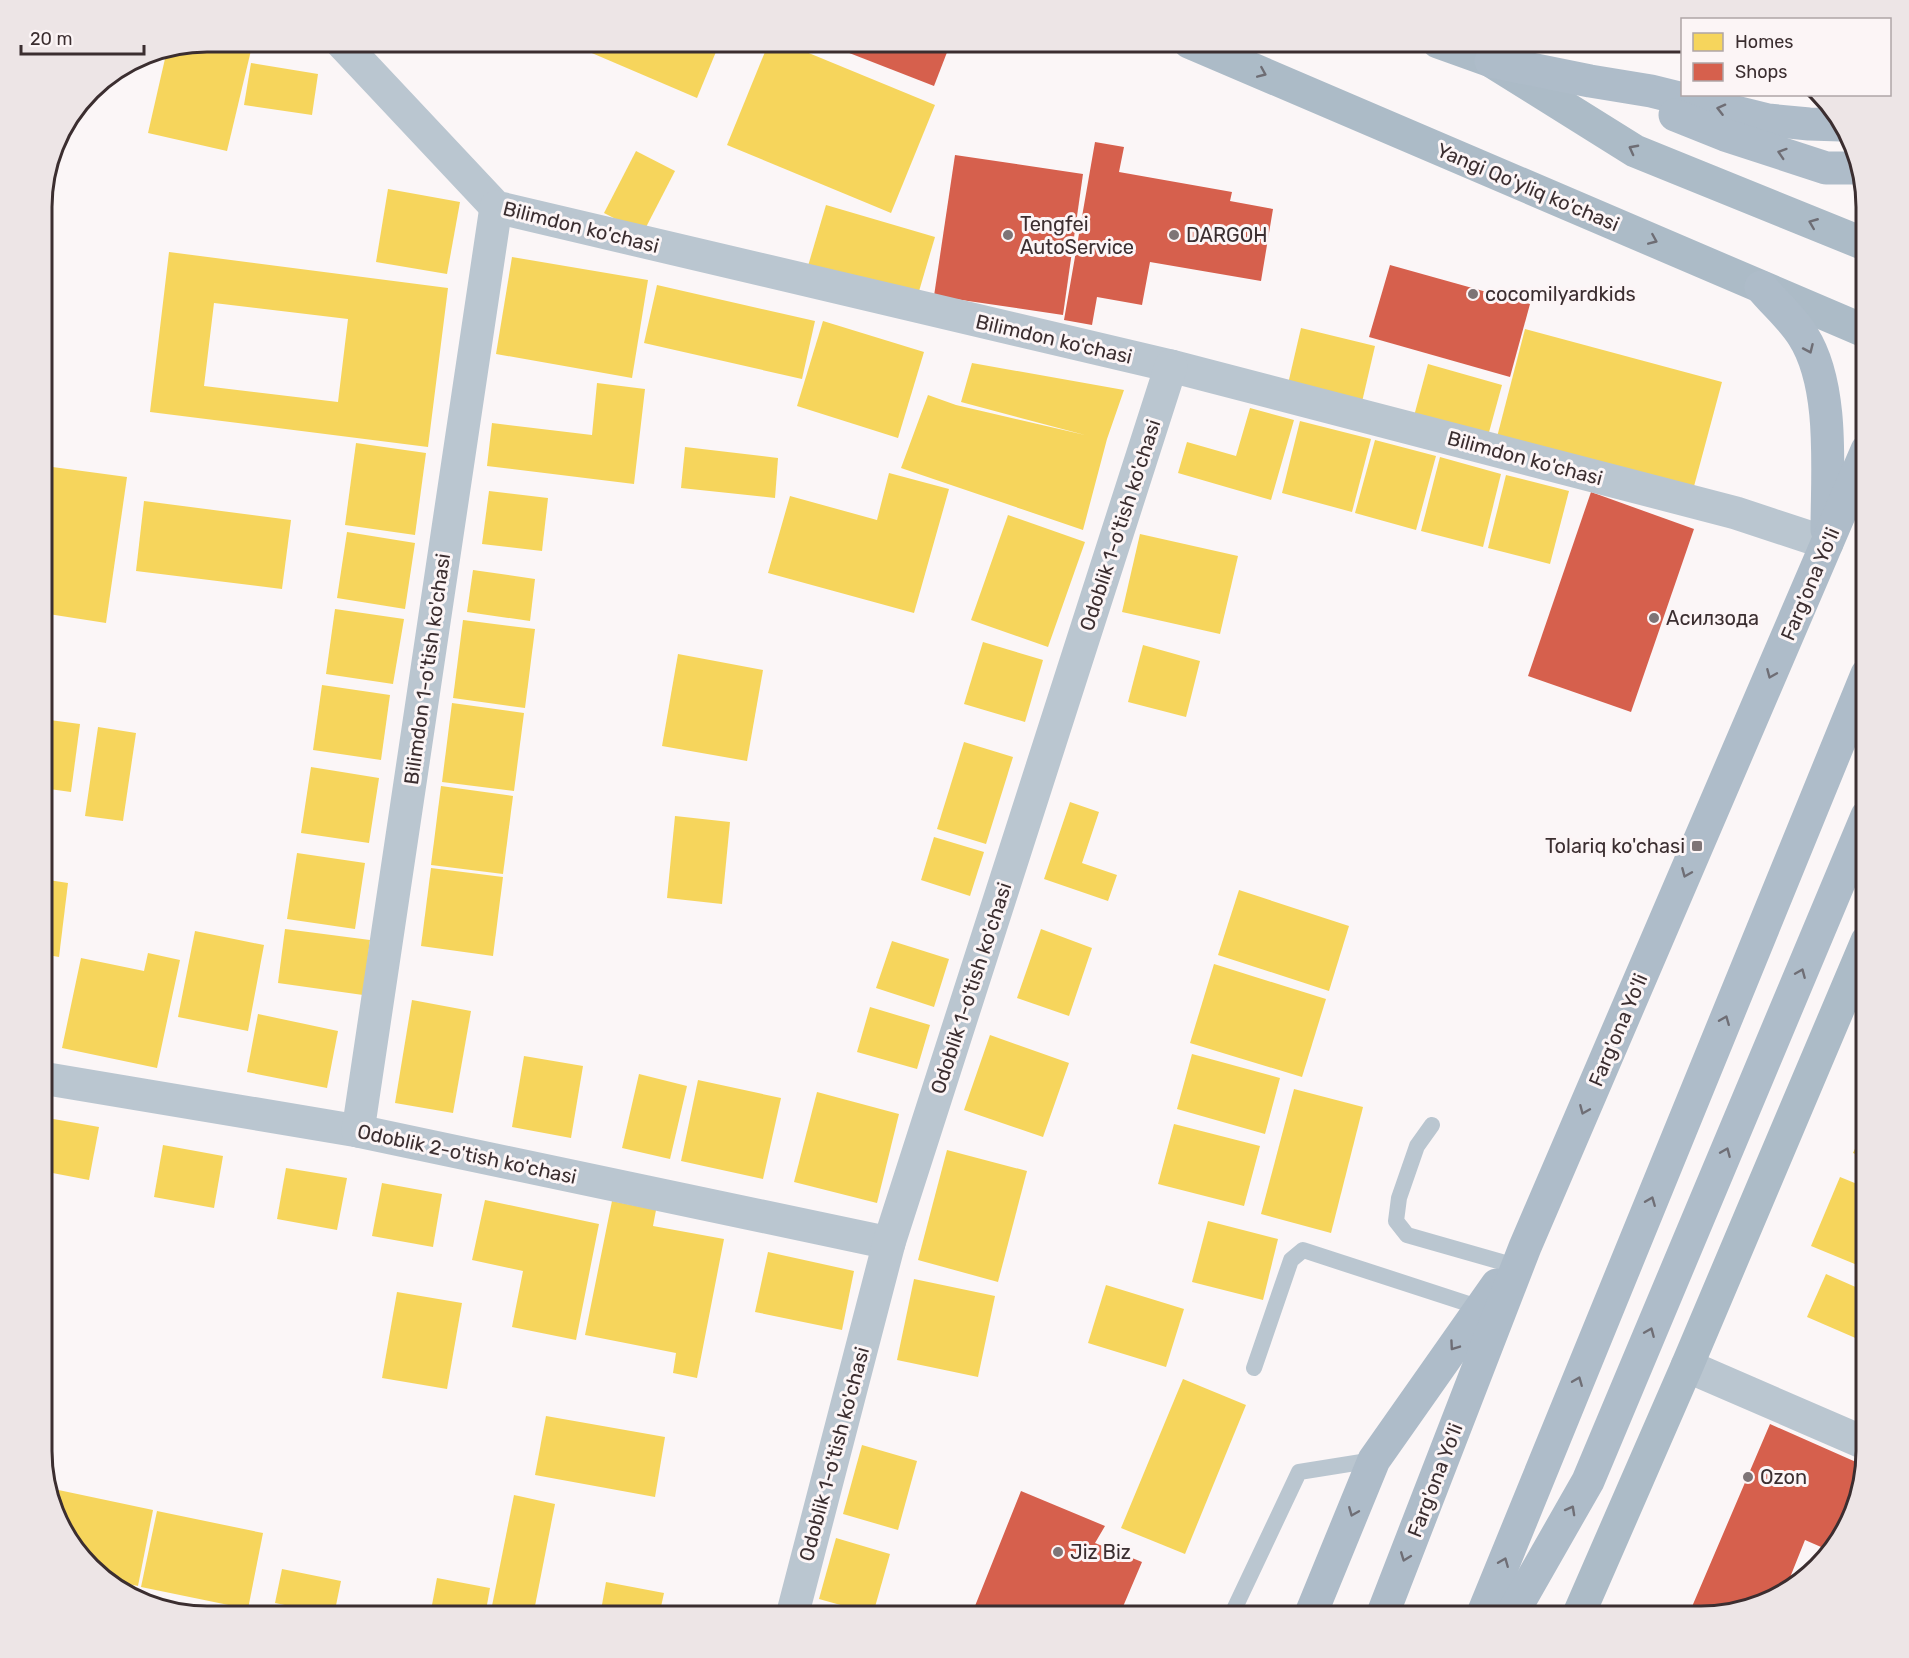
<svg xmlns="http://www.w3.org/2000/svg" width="1909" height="1658" viewBox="0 0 1909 1658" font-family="Rubik,sans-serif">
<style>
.homes{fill:#f6d55c;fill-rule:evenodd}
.shops{fill:#d6604d}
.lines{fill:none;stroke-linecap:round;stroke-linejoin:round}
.lane{stroke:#bac6d0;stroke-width:16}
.street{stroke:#bac6d0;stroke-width:33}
.secondary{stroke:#acbbc7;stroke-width:33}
.primary{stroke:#aebcc9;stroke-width:33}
.oneway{stroke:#6e6d74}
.oneway2{stroke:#6f6e75}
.poi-dot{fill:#7e7476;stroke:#fcf5f6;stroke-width:2}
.labels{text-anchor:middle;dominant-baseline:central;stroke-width:6;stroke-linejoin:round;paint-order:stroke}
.street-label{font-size:20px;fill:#3b2e30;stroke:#fcf5f6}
.poi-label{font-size:20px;fill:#3b2e30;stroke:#fcf5f6;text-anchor:start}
.rim{fill:none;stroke:#3b2e30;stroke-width:3}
</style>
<rect width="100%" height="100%" fill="#fbf6f7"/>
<g class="homes">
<polygon points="208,42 253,42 227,151 148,133 167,50"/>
<polygon points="566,42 720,42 697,98"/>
<polygon points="769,42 782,42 935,105 891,213 727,145"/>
<polygon points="251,63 318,74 312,115 244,105"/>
<polygon points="636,151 675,171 643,233 604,213"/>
<polygon points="388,189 460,202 447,274 376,262"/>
<polygon points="826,205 935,237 917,298 808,266"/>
<path d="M169,252L448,288L428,447L150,412ZM214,303L348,319L338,402L204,386Z"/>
<polygon points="512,257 648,280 632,378 496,354"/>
<polygon points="657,285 815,321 802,379 644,343"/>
<polygon points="823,321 924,352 898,438 797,406"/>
<polygon points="1301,328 1375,346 1362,402 1288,384"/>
<polygon points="1525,329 1722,382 1693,490 1497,437"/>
<polygon points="972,363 1124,390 1107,439 1083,530 901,468 928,395 956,405 1085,435 961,402"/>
<polygon points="1428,364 1502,385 1488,436 1414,416"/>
<polygon points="597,383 645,389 634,484 487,466 492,423 592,435"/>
<polygon points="1250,408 1294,420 1271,500 1178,473 1187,442 1236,456"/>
<polygon points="1300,421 1371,439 1352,512 1282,493"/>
<polygon points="1375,440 1436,456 1416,530 1355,513"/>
<polygon points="356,443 426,453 415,535 345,525"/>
<polygon points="685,447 778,458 775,498 681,488"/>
<polygon points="1440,457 1501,474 1483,547 1421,531"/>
<polygon points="45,466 127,477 106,623 42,613 42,484"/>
<polygon points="889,473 949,489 914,613 768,573 790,496 877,520"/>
<polygon points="1506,475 1569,491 1550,564 1488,548"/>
<polygon points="489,491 548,498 542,551 482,544"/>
<polygon points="144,501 291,520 282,589 136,571"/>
<polygon points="1008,515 1085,542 1048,647 971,620"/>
<polygon points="347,532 415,543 405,609 337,598"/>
<polygon points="1140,534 1238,556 1220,634 1122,612"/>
<polygon points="473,570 535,579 530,621 467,612"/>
<polygon points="335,609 404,619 393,684 326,674"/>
<polygon points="463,620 535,629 525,708 453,698"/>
<polygon points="983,642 1043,660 1025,722 964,704"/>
<polygon points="1143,645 1200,661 1186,717 1128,702"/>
<polygon points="678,654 763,670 747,761 662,746"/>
<polygon points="322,685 390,695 381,760 313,750"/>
<polygon points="452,703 524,713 514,791 442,782"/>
<polygon points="42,719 80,724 71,792 42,788"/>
<polygon points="98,727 136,733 123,821 85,816"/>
<polygon points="964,742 1013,757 986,844 937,829"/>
<polygon points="311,767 379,778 369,843 301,833"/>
<polygon points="441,786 513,796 503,874 431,865"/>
<polygon points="1070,802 1099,812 1082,863 1117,875 1108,901 1044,879"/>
<polygon points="675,816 730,822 722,904 667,898"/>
<polygon points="934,837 984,852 970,896 921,880"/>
<polygon points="297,853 365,863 355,929 287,919"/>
<polygon points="431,868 503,877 493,956 421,946"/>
<polygon points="42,879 68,883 59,957 42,954"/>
<polygon points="1239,890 1349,926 1329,991 1218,955"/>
<polygon points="285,929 370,940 363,995 278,983"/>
<polygon points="1041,929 1092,948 1069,1016 1017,998"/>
<polygon points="195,931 264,945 248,1031 178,1017"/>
<polygon points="892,941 949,959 934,1007 876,988"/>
<polygon points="148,953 180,960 157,1068 62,1048 81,958 144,971"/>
<polygon points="1214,964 1326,999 1302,1077 1190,1043"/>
<polygon points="412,1000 471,1011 453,1113 395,1103"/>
<polygon points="870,1007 930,1025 917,1069 857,1052"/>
<polygon points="258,1014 338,1031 327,1088 247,1072"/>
<polygon points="990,1035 1069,1063 1043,1137 964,1110"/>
<polygon points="1192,1054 1280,1078 1265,1134 1177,1109"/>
<polygon points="524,1056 583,1066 571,1138 512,1127"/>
<polygon points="639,1074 687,1086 670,1159 622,1148"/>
<polygon points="698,1080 781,1098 763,1179 681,1161"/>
<polygon points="1294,1089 1363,1107 1331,1233 1261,1214"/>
<polygon points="817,1092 899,1114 877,1203 794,1182"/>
<polygon points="42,1117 99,1127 89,1180 42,1171"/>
<polygon points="1867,1123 1867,1159 1853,1153"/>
<polygon points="1174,1124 1260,1146 1244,1206 1158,1184"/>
<polygon points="163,1145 223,1156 214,1208 154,1197"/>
<polygon points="947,1150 1027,1171 998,1282 918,1260"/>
<polygon points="286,1168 347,1178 337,1230 277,1219"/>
<polygon points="1840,1177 1867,1188 1867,1269 1811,1246"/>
<polygon points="382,1183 442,1194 433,1247 372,1236"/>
<polygon points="485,1200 599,1224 576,1340 512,1327 523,1271 472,1260"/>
<polygon points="612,1201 656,1210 653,1226 724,1239 697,1378 673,1373 676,1353 585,1335"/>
<polygon points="1208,1221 1278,1239 1263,1300 1192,1282"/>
<polygon points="768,1252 854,1271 842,1330 755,1312"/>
<polygon points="1826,1274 1867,1292 1867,1343 1807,1317"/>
<polygon points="914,1279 995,1296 978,1377 897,1360"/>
<polygon points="1106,1285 1184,1309 1166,1367 1088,1343"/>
<polygon points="397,1292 462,1303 447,1389 382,1378"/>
<polygon points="1183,1379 1246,1405 1185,1554 1121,1528"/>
<polygon points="546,1416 665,1437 655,1497 535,1475"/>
<polygon points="862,1445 917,1461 898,1530 843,1514"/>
<polygon points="49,1488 153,1510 138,1586 109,1580 91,1568 55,1514"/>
<polygon points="514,1495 555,1504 533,1616 490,1616"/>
<polygon points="157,1511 263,1533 248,1609 141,1587"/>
<polygon points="836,1538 890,1554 873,1614 819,1599"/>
<polygon points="282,1569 341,1581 334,1615 275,1603"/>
<polygon points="437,1578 490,1588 485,1616 430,1616"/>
<polygon points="606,1582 664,1593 659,1616 600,1616"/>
</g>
<g class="shops">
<polygon points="821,42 951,42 934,86"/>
<polygon points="1095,142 1124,147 1119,172 1232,192 1230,201 1273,209 1261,281 1150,262 1142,305 1097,297 1092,325 1064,320"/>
<polygon points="955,155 1083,174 1063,315 934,296"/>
<polygon points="1390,265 1530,304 1510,377 1369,337"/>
<polygon points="1591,492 1694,529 1631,712 1528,676"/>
<polygon points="1770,1424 1865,1466 1828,1550 1805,1540 1785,1590 1765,1603 1701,1616 1688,1616"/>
<polygon points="1021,1491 1105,1526 1095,1543 1142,1562 1119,1616 971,1616"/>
</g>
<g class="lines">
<g class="lane">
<polyline points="1432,1125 1417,1146 1399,1198 1396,1221 1407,1235 1512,1265"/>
<polyline points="1254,1368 1291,1260 1303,1250 1481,1308"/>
<polyline points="1231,1616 1299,1472 1374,1460"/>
</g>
<g class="street">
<polyline points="341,42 496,207 1171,366 1736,513 1827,543"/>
<polyline points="42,1078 358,1131 889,1243"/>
<polyline points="358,1131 496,207"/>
<polyline points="1687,1366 1867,1444"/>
<polyline points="792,1616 889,1243 1171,366"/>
</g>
<g class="secondary">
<polyline points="1189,42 1867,332"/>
<polyline points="1438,42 1491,61 1635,151 1867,245"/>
<polyline points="1578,1616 1687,1366 1867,941"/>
</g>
<g class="primary">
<polyline points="1491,61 1590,81 1651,91 1768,120 1809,124 1841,125"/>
<polyline points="1675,115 1725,135 1826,168 1859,168"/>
<path d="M1761,287C1774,303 1792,318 1803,336C1835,386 1827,472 1827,530"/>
<polyline points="1310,1616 1374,1460 1497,1285"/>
<polyline points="1382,1616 1525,1247 1867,450"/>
<polyline points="1482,1616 1867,674"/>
<polyline points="1511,1616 1588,1481 1867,816"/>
</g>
</g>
<defs><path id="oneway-chevron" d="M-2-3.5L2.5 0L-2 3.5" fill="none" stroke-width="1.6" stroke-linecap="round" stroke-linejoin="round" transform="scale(1.5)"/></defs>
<g class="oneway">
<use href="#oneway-chevron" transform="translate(1262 73) rotate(23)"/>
<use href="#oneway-chevron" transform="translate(1633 149) rotate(-152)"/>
<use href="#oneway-chevron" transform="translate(1813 223) rotate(-158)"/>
<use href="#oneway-chevron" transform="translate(1653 240) rotate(23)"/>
</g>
<g class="oneway2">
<use href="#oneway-chevron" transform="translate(1721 109) rotate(-166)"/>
<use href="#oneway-chevron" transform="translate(1782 153) rotate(-162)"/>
<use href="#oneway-chevron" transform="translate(1809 349) rotate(66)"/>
<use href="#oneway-chevron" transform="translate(1771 674) rotate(113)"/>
<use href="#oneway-chevron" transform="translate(1686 873) rotate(113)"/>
<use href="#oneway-chevron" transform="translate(1801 973) rotate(-67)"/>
<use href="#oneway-chevron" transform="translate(1725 1020) rotate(-68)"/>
<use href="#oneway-chevron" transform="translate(1584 1110) rotate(113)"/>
<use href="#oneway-chevron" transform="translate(1726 1152) rotate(-67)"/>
<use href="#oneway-chevron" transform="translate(1651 1201) rotate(-68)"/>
<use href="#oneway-chevron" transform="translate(1650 1332) rotate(-67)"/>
<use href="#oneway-chevron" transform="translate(1454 1346) rotate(125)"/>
<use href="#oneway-chevron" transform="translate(1578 1381) rotate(-68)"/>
<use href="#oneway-chevron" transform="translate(1571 1510) rotate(-61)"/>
<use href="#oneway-chevron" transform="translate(1353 1512) rotate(112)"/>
<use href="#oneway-chevron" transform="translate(1405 1557) rotate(111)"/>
<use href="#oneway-chevron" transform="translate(1504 1562) rotate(-68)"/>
</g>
<g class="poi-dot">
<circle cx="1008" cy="235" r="6"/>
<circle cx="1174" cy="235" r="6"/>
<circle cx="1473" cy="294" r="6"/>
<circle cx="1654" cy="618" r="6"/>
<rect x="1691" y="840" width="12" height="12" rx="3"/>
<circle cx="1748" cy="1477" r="6"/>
<circle cx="1058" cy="1552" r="6"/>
</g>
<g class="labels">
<g class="street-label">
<text transform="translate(1528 187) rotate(23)">Yangi Qo'yliq ko'chasi</text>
<text transform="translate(581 227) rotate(14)">Bilimdon ko'chasi</text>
<text transform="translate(1054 339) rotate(13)">Bilimdon ko'chasi</text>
<text transform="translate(1525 458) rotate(15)">Bilimdon ko'chasi</text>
<text transform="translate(1120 525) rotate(-72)">Odoblik 1-o'tish ko'chasi</text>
<text transform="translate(1810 584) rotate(-67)">Farg'ona Yo'li</text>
<text transform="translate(427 669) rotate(-82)">Bilimdon 1-o'tish ko'chasi</text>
<text transform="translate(971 988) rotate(-72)">Odoblik 1-o'tish ko'chasi</text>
<text transform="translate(1618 1030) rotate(-67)">Farg'ona Yo'li</text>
<text transform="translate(467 1154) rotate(12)">Odoblik 2-o'tish ko'chasi</text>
<text transform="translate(834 1454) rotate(-75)">Odoblik 1-o'tish ko'chasi</text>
<text transform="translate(1435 1480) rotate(-69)">Farg'ona Yo'li</text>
</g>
<g class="poi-label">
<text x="1020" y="224">Tengfei<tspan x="1020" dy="23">AutoService</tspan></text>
<text x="1186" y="235">DARGOH</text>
<text x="1485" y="294">cocomilyardkids</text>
<text x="1666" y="618">Асилзода</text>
<text x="1685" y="846" text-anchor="end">Tolariq ko'chasi</text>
<text x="1760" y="1477">Ozon</text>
<text x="1070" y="1552">Jiz Biz</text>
</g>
</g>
<path d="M0 0H1909V1658H0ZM207 52H1701A155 155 0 0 1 1856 207V1451A155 155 0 0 1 1701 1606H207A155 155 0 0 1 52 1451V207A155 155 0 0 1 207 52Z" fill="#ede5e6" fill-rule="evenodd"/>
<path class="rim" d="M207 52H1701A155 155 0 0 1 1856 207V1451A155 155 0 0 1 1701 1606H207A155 155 0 0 1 52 1451V207A155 155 0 0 1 207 52Z"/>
<rect x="1681" y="18" width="210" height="78" fill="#fcf5f6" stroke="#afa5a7" stroke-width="1.5"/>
<rect x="1693" y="33" width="30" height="18" fill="#f6d55c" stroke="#afa5a7" stroke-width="1.5"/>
<text x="1735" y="48" font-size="18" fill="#3b2e30">Homes</text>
<rect x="1693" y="63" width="30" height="18" fill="#d6604d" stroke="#afa5a7" stroke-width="1.5"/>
<text x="1735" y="78" font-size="18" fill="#3b2e30">Shops</text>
<path d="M21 45v9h123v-9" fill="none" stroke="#3b2e30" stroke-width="3"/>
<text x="30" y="45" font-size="18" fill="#3b2e30" stroke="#fcf5f6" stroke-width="4.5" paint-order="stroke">20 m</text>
</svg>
